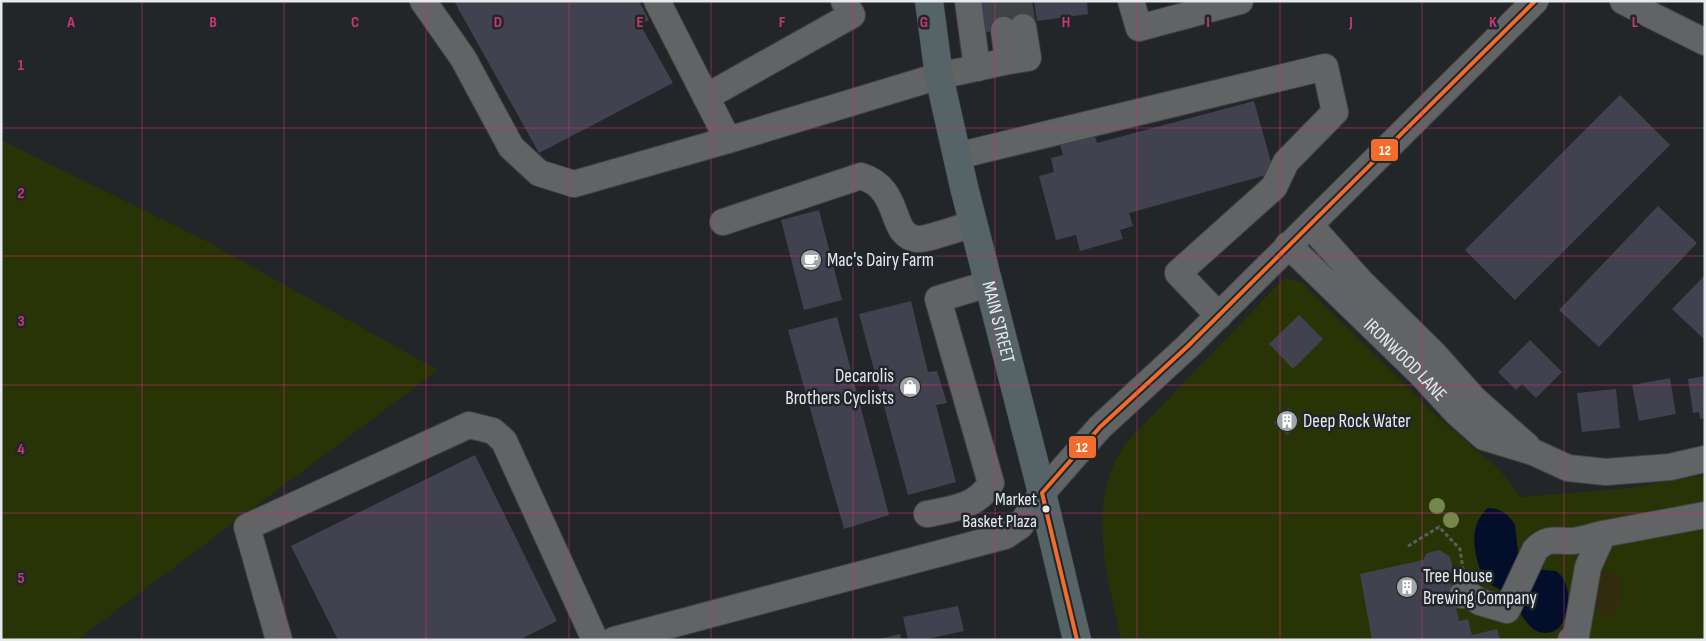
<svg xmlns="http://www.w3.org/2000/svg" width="1706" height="641" viewBox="0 0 1706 641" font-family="'Sofia Sans Condensed',sans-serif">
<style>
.green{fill:#283406}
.sand{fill:#332b10}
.water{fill:#030e2b}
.building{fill:#42414f}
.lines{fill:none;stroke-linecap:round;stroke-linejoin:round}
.minor-tunnel{stroke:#404346;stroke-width:26;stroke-dasharray:26 13;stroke-linecap:butt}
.minor-casing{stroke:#414346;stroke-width:28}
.major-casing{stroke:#414346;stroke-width:29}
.path{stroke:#5a5d5f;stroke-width:3;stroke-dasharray:4 2.5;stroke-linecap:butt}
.minor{stroke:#626365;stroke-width:26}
.major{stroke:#576467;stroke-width:28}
.bus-1-casing{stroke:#21262b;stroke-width:8}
.bus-1{stroke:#f36c2b;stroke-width:4}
.tree{fill:#75884b}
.grid{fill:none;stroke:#c83871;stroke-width:1;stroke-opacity:0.55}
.bus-dot{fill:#e7eaed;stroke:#21262b;stroke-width:2}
.labels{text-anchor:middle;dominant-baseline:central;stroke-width:5;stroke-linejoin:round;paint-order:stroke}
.bus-label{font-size:18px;fill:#e7eaed;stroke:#21262b;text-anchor:end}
.poi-label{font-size:19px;fill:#e7eaed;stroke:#21262b;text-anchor:start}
.street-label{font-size:19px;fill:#e7eaed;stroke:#21262b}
.grid-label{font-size:16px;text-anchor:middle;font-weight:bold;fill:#c83871;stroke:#21262b;stroke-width:5;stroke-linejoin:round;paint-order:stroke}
.line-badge{stroke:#21262b;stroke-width:2}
.badge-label{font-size:14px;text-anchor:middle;font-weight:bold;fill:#fff}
</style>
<rect width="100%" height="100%" fill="#232629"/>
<g class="green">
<polygon points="1,140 204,240 438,370 77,640 1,640"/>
<path d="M1287,278L1302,283L1443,422L1500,470L1520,497L1630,488L1705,475V640H1121C1110,585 1091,527 1111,472C1114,462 1120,453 1125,444L1283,279Z"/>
</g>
<path class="sand" d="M1608,570L1616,573L1621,584L1617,610L1607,617C1585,610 1595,589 1600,572Z"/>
<path class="water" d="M1488,508C1500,508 1510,515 1515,525L1519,560L1533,569L1556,571C1577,584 1571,641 1539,632C1522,625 1518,602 1504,592C1497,587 1490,585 1484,579C1474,557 1467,525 1488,508Z"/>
<g class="building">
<polygon points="454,1 639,1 649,20 640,24 673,83 539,153"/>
<polygon points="975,1 1028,1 1031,26 979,33"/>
<polygon points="1034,1 1087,1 1088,14 1037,21"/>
<polygon points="1620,95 1670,145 1515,300 1465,250"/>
<polygon points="1254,101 1274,173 1129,213 1133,226 1120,230 1123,239 1080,251 1076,235 1056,240 1039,176 1054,172 1051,158 1063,155 1058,136 1092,127 1097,143"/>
<polygon points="1658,206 1697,243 1599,347 1559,310"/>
<polygon points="819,210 842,300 804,310 781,220"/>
<polygon points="1705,275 1705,340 1672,309"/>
<polygon points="911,301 928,372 937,371 947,403 936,405 956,482 908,495 859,314"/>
<polygon points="1299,315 1323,339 1293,369 1269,344"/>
<polygon points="837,317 889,515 844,529 788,330"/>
<polygon points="1530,340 1562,372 1536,398 1522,384 1516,390 1498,372"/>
<polygon points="1705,376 1705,418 1700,419 1699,412 1693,413 1688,379"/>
<polygon points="1670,378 1676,414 1639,421 1632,385"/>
<polygon points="1616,389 1620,428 1582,432 1577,393"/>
<polygon points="1288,408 1300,420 1287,435 1274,423"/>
<polygon points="475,455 557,621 519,640 338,640 291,546"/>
<polygon points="1440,550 1450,557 1453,569 1449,577 1459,621 1468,619 1472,635 1497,629 1500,640 1372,640 1360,574 1423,560 1427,553"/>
<polygon points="958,606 964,631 922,640 908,640 903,617"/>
<polygon points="900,634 901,640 880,640 879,639"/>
</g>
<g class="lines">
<g class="minor-tunnel">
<polyline points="1000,1 1004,30"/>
<polyline points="1019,1 1023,27"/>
</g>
<g class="minor-casing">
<g id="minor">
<polyline points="423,1 463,58 511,147 539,173 574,184 728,140 939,76 1008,61 1004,30"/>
<polyline points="657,1 728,140"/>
<polyline points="968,1 977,68"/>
<polyline points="1131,1 1139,28 1240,1"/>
<polyline points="1623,1 1705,42"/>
<polyline points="1008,61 1028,58 1023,27"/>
<polyline points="706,97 852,15 844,1"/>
<polyline points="957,156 1325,67 1335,112 1286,162 1274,187 1178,273 1219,316"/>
<path d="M723,222L861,176C903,189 888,236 917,239C926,240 962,227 973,224"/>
<polyline points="1310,225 1361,282 1435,355 1474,399 1527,446"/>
<path id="s1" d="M1288,245L1421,374L1456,412L1484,437L1533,452L1568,468L1606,472L1670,467L1705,459"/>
<path d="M927,514C952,509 977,507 991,483L938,299L988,284"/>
<path d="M1462,595L1468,594L1480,602L1507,610L1535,550C1547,537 1556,541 1572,541C1582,540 1593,536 1603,534"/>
<polyline points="279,640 247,527 469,425 493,431 504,441 595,640"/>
<polyline points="614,640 1005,536 1020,526 1042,493 1100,427 1188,346 1535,1"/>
<polyline points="1571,640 1576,636 1588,567 1603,534 1705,515"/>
</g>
</g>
<g class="major-casing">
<g id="major">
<path id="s2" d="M929,1L939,76L964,187L1042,493L1077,640"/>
</g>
</g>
<polyline class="path" points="1408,546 1439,527 1460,549 1463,569"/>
<use href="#minor" class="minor"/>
<use href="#major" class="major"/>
<g class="bus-1-casing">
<polyline id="bus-1" points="1077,640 1042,493 1100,427 1188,346 1535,1"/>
</g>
<use href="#bus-1" class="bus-1"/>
</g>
<g class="tree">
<circle cx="1437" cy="506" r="8"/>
<circle cx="1451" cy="520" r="8"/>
</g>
<path class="grid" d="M142,1V640M284,1V640M426,1V640M569,1V640M711,1V640M853,1V640M995,1V640M1137,1V640M1280,1V640M1422,1V640M1564,1V640M1,128H1705M1,256H1705M1,385H1705M1,513H1705"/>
<defs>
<g id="cafe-disc" transform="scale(1.125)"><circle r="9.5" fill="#a2a5a8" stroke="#21262b"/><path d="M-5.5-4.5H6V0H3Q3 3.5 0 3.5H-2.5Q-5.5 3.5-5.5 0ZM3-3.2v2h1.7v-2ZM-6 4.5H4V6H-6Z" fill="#fff"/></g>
<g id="shop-disc" transform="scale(1.125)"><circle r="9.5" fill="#a2a5a8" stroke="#21262b"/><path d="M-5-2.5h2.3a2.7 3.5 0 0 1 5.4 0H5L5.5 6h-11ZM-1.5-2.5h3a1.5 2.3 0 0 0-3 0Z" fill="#fff"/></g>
<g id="building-disc" transform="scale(1.125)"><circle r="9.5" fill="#a2a5a8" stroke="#21262b"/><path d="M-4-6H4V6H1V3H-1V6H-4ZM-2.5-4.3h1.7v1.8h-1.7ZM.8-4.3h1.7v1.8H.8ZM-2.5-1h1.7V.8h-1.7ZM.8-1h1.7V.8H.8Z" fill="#fff"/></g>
</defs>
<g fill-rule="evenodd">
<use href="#cafe-disc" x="811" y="260"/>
<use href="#shop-disc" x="910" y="387"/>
<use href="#building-disc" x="1287" y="421"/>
<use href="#building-disc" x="1407" y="587"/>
</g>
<circle class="bus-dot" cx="1046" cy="509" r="4.5"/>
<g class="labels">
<g class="bus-label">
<text x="1037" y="499">Market<tspan x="1037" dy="22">Basket Plaza</tspan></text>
</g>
<g class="poi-label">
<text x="827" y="260">Mac's Dairy Farm</text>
<text x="894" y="376" text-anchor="end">Decarolis<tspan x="894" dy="22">Brothers Cyclists</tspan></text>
<text x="1303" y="421">Deep Rock Water</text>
<text x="1423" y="576">Tree House<tspan x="1423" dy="22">Brewing Company</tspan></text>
</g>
<g class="street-label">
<text stroke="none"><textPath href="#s2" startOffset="329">MAIN STREET</textPath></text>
<text stroke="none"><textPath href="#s1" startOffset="164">IRONWOOD LANE</textPath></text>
</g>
</g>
<g class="grid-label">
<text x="71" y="27">A</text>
<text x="213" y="27">B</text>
<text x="355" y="27">C</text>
<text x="498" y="27">D</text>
<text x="640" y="27">E</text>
<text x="782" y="27">F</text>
<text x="924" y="27">G</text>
<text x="1066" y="27">H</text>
<text x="1208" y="27">I</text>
<text x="1351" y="27">J</text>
<text x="1493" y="27">K</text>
<text x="1635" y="27">L</text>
<text x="21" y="70">1</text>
<text x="21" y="198">2</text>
<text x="21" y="326">3</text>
<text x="21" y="454">4</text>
<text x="21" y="583">5</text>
</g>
<g class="line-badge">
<rect x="1370" y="138" width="29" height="24" rx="5" fill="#f36c2b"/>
<rect x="1068" y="435" width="29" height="24" rx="5" fill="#f36c2b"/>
</g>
<g class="badge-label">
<text x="1385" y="155">12</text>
<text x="1082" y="452">12</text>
</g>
<rect width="1706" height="641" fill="none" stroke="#e7eaed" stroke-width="5"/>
</svg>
